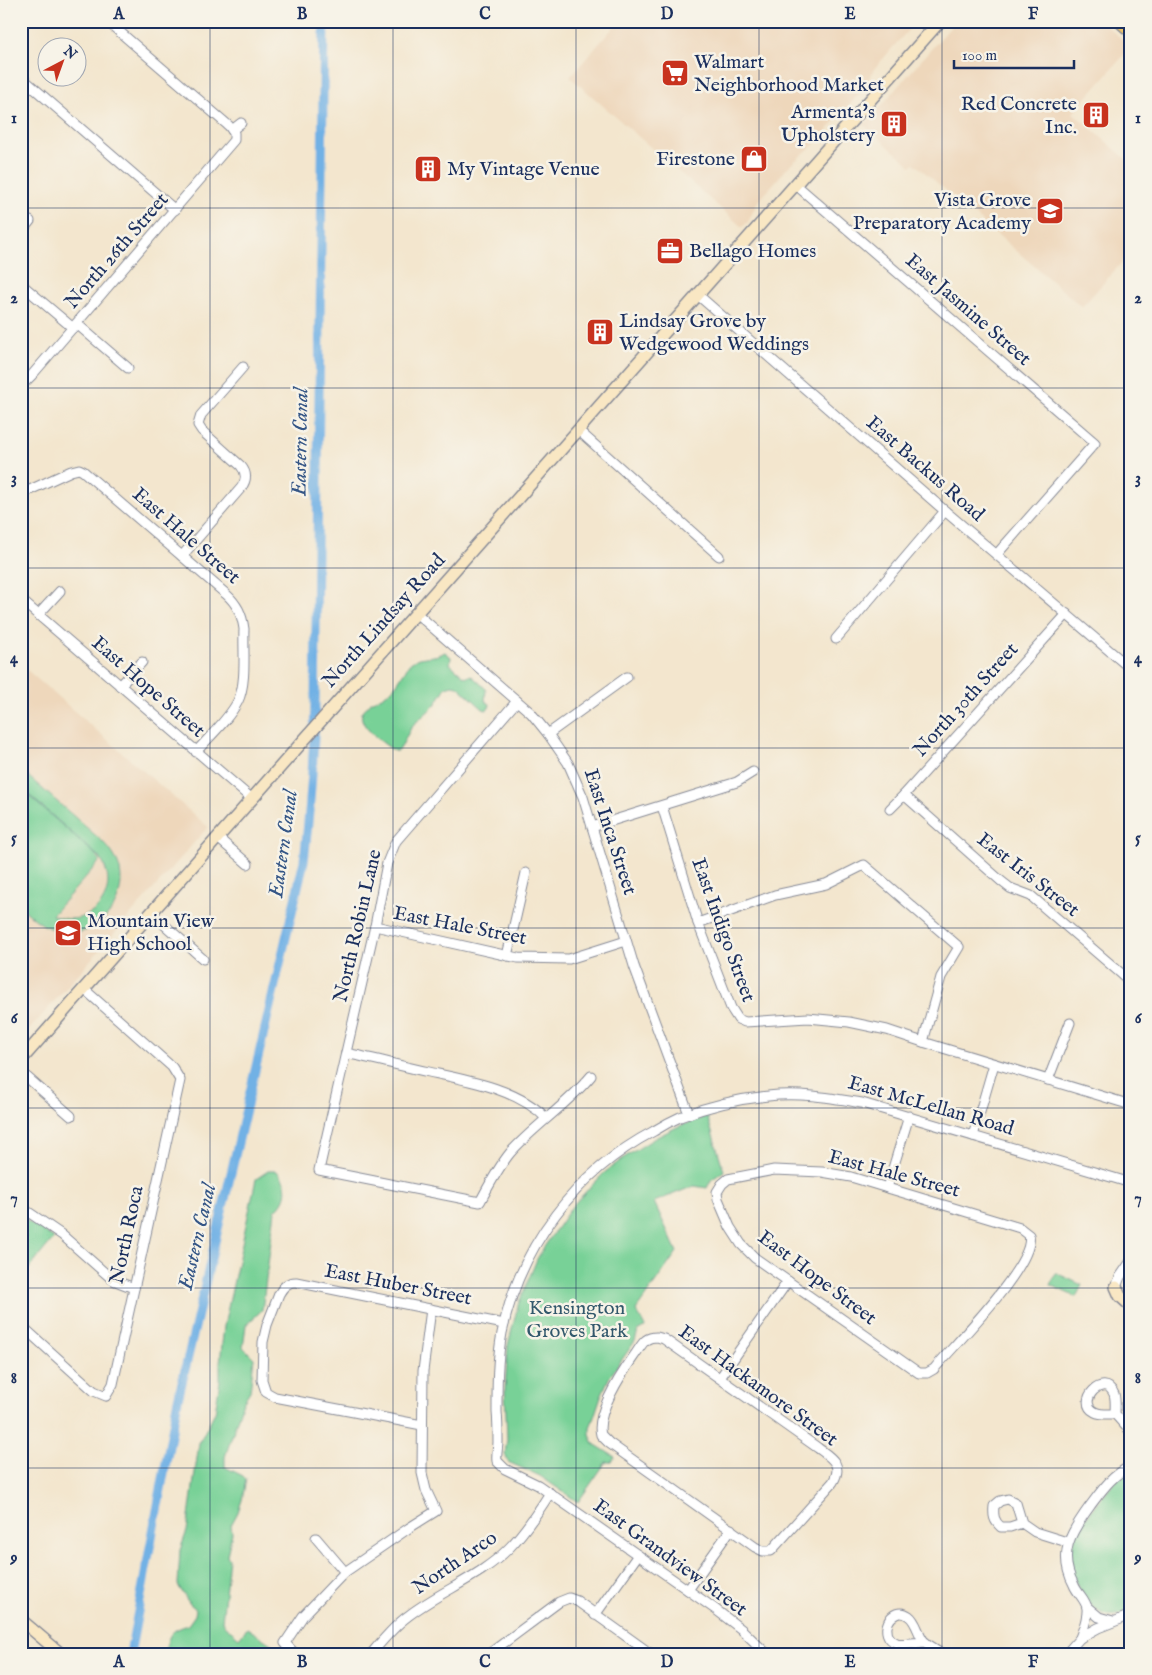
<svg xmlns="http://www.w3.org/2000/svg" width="1152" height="1675" viewBox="0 0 1152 1675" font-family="'IM FELL English',serif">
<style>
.built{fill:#eed7bb}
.green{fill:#78d197;stroke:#4a807a}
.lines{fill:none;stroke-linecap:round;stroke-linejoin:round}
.canal{stroke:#71b1e5;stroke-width:9}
.street-casing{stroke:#878a96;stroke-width:11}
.secondary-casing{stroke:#878a96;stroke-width:14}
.primary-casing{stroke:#878a96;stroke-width:15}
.street{stroke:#fff;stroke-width:9}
.secondary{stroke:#f9e7c3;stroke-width:11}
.primary{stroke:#efc469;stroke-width:12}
.grid{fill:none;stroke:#1b2f5e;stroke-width:1;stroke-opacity:0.55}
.labels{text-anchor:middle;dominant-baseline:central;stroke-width:5;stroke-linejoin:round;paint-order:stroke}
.poi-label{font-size:20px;fill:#1b2f5e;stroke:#f7f3e8;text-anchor:start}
.street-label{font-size:20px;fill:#1b2f5e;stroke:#f7f3e8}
.park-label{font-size:20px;fill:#32586c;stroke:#f7f3e8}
.water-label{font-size:21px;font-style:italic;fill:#355686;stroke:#f7f3e8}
.neatline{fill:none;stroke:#1b2f5e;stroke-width:2}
.grid-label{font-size:16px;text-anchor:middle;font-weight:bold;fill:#1b2f5e}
</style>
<rect width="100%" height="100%" fill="#f7f3e8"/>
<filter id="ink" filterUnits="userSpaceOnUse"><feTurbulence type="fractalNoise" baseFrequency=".02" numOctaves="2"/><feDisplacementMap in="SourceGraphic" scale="10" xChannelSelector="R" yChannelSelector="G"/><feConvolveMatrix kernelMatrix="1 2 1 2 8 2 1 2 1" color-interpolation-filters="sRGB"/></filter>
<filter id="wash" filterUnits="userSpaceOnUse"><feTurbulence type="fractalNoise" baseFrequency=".0096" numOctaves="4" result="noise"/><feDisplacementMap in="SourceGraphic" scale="20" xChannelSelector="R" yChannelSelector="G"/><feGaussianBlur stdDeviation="1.12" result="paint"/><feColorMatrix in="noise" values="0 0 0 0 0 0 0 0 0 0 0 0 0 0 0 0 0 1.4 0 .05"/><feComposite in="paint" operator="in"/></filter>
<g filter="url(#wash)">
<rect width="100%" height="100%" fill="#f3e6ce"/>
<g class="built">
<polygon points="619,21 916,21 874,69 864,88 818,141 788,167 757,203 748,222 742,227 570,77"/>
<polygon points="956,21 1101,21 1131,47 1073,113 1131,163 1131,252 1082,307 914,163 911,166 864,125"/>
<polygon points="21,665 208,827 21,1039"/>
</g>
<g class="green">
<path d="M445,652L451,657L450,664L464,676L467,677L471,675L486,689L485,701L490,704L489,708L486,710L483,709L458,686L452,685L446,687L435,705L412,726L400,749L397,751H394C384,743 358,727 362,713C364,708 369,706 372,701C386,697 395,688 403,674C406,670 408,664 412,662C422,654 435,659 445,652Z"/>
<path d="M21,770L102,841C110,849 117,858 120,870C127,905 96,940 60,932C44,928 33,918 21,907V789L95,854L100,861L52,915C92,932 124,890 99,857L21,788Z"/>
<polygon points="707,1116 724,1171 711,1180 707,1188 694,1186 654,1202 677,1252 636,1310 645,1327 638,1331 635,1341 609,1378 601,1396 593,1420 590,1427 590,1434 594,1444 615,1457 611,1462 606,1462 578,1502 540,1476 508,1462 505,1454 507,1439 505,1389 508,1345 518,1305 537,1259 544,1247 573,1205 604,1173 625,1157 655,1138 677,1127"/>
<path d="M268,1171H277C289,1185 289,1198 275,1211L262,1310L246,1325L243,1347L254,1358L250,1391L243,1402L225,1457V1467L243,1476L246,1479L242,1500L238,1512L231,1525L232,1533L227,1555L229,1559L222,1621L224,1625L239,1638L247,1628L274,1646L276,1654H156L165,1650C170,1632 171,1631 188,1625L195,1615L196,1609L189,1603L178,1585L180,1550L187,1531L199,1443L215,1412L220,1380V1362L224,1326L256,1179Z"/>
<polygon points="21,1217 54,1238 21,1278"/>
<polygon points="1056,1273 1082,1285 1076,1297 1050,1285"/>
<path d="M1131,1472V1610C1121,1616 1108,1618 1098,1611C1089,1606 1074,1582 1072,1573C1070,1566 1070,1556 1071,1550C1074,1531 1088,1515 1100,1500C1108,1489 1117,1476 1131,1472Z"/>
</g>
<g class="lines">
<path class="canal" d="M130,1654L177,1404L304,861C310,809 314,757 315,704L324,21"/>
</g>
</g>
<g filter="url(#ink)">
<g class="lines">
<g class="street-casing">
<g id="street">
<polyline points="21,77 175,210"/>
<polyline points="232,130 241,123"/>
<polyline points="795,184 1095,443 997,554"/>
<polyline points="21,232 30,221"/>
<polyline points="21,284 73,328"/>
<polyline points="698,295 945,511 1131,669"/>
<polyline points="77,324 128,368"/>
<polyline points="21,386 32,375 234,140 234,133 229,126 107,21"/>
<polyline points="578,430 719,556"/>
<path d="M21,494L71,471L79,469L83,471L226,594C237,604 242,614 244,629C243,650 247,682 238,701C229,719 209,737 196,752"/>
<path d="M182,556L241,488C247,480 247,473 241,466L202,431L198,425L201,415L243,367"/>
<polyline points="21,600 252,799"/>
<polyline points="416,613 531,713 548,734 568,763 583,797 634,966 689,1114"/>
<polyline points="38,615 60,591"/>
<polyline points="836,639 945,511"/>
<polyline points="120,686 142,662"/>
<path d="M517,701L396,841L387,863L375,926L319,1170L480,1202C489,1185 498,1168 510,1153C535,1125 567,1105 591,1076"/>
<polyline points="548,734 627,677"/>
<polyline points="904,795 1001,881 1010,888 1031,896 1131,982"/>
<polyline points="662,806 698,923 731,1008 738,1019 745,1022 808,1018 849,1022 887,1030 923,1042 1131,1105"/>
<polyline points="890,809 904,795 1067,614"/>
<polyline points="592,827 737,782 753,772"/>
<polyline points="218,838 248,864"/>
<polyline points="151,913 203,959"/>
<polyline points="698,923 775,895 826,884 864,865 959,947 941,977 923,1042"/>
<polyline points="375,926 518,958 569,959 626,941"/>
<polyline points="507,956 526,873"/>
<path d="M346,1053C374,1059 402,1066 429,1072C467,1080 518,1089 546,1118"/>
<polyline points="21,1072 71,1116"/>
<polyline points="1048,1080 1070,1023"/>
<polyline points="973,1136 994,1064"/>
<path d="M774,1170L822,1172L851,1177L1020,1228L1029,1235C1037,1263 953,1346 934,1369L927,1373H919L755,1258L741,1244L730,1227L718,1199L717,1192L722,1184L728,1179Z"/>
<polyline points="887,1188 909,1116"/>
<polyline points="21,1207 62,1235 113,1280 134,1288"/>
<polyline points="1116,1287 1120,1277 1131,1261"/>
<polyline points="21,1325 94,1391 106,1396 113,1384 180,1080 172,1067 84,989"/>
<path d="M657,1337L664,1339L818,1448C830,1457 844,1464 833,1482L771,1551H763L755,1547L609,1443L601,1435C595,1414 622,1373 634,1356C638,1351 641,1344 646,1340C650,1337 653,1337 657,1337Z"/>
<polyline points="720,1378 788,1281"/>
<path d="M1115,1414C1108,1414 1101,1415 1095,1412C1075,1402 1104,1371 1114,1394C1116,1400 1115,1408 1115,1414L1131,1432"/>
<path d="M422,1425L275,1397L266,1392L262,1380L263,1342L267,1325L279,1294C283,1287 287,1282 296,1282L504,1324"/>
<path d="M1022,1523L1010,1527H1001C994,1521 993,1516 994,1506L1000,1501L1008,1499L1016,1503L1022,1523L1035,1532L1067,1542"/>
<polyline points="316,1538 345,1572"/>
<polyline points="688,1590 731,1529"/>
<polyline points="1087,1607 1099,1617 1113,1621"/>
<polyline points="595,1615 638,1555"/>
<path d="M1080,1638C1083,1629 1088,1619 1087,1608C1086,1600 1077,1593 1074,1585C1057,1553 1071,1532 1090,1506C1102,1490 1112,1475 1131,1466"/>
<path d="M925,1642C916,1642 905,1645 897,1643C876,1636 891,1603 909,1616C916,1621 918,1633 923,1640C927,1645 937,1649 942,1654"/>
<polyline points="295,1654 285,1643 303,1616 345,1572 409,1528 436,1511 426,1490 422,1473 423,1371 431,1309"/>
<path d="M371,1654C382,1641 394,1626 408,1616C440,1591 481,1577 509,1548C525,1532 538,1512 550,1493"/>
<polyline points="489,1654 559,1602 569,1598 577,1601 651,1654"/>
<path d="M767,1654L741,1629L715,1609L538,1485L505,1469L497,1461C496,1454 498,1448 498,1442C498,1432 498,1422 497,1412C497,1385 497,1359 502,1333C520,1246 576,1172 654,1131C662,1126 671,1121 680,1117C708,1106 739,1099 768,1096C799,1092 832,1098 862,1103L1131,1183"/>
<polyline points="1066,1654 1080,1638 1098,1628 1131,1615"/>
</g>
</g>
<g class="secondary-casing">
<g id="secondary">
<polyline points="21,1060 940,21"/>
<polyline points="1116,1287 1120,1296 1131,1306"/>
<polyline points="21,1620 61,1654"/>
</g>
</g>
<g class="primary-casing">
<polyline id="primary" points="1120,21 1131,31"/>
</g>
<use href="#street" class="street"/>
<use href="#secondary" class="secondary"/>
<use href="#primary" class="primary"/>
</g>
</g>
<path class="grid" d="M210,21V1654M393,21V1654M576,21V1654M759,21V1654M942,21V1654M21,208H1131M21,388H1131M21,568H1131M21,748H1131M21,928H1131M21,1108H1131M21,1288H1131M21,1468H1131"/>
<defs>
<g id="supermarket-square" transform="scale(1.4375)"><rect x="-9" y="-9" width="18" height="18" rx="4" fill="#c8321e" stroke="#f7f3e8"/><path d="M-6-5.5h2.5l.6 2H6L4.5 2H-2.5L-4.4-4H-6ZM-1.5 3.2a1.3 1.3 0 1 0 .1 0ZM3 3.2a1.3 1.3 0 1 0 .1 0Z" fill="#fff"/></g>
<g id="building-square" transform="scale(1.4375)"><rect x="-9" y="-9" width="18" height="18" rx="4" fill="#c8321e" stroke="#f7f3e8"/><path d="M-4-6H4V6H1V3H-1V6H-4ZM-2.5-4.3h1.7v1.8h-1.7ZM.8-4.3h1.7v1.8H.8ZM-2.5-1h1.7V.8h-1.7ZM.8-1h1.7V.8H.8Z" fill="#fff"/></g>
<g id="shop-square" transform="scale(1.4375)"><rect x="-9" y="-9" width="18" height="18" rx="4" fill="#c8321e" stroke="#f7f3e8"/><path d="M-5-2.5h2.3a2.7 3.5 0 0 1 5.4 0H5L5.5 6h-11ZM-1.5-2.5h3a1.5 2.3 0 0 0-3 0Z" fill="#fff"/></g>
<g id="school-square" transform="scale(1.4375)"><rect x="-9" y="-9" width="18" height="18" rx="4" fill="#c8321e" stroke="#f7f3e8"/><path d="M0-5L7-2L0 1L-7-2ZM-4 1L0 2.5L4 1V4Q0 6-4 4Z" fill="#fff"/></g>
<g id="office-square" transform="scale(1.4375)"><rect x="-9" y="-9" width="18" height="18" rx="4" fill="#c8321e" stroke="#f7f3e8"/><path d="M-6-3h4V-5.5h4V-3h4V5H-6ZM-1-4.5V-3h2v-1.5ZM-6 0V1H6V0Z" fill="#fff"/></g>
</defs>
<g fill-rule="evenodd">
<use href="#supermarket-square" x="675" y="73"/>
<use href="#building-square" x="1096" y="115"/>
<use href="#building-square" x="894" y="124"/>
<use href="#shop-square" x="754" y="159"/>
<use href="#building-square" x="428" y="169"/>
<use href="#school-square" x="1050" y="211"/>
<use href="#office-square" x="670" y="251"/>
<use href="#building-square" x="600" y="332"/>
<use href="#school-square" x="68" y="933"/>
</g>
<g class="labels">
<g class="poi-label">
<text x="694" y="62">Walmart<tspan x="694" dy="23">Neighborhood Market</tspan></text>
<text x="1077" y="104" text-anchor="end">Red Concrete<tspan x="1077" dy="23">Inc.</tspan></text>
<text x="875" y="112" text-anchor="end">Armenta's<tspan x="875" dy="23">Upholstery</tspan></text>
<text x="735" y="159" text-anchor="end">Firestone</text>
<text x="447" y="169">My Vintage Venue</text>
<text x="1031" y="200" text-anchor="end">Vista Grove<tspan x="1031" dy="23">Preparatory Academy</tspan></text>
<text x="689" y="251">Bellago Homes</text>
<text x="619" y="321">Lindsay Grove by<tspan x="619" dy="23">Wedgewood Weddings</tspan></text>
<text x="87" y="921">Mountain View<tspan x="87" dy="23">High School</tspan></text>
</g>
<g class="street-label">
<text transform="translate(117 251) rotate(-49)">North 26th Street</text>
<text transform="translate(968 310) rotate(41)">East Jasmine Street</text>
<text transform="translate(925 469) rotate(41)">East Backus Road</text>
<text transform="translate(186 536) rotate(41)">East Hale Street</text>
<text transform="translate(384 621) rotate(-48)">North Lindsay Road</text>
<text transform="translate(148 687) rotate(41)">East Hope Street</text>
<text transform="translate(966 700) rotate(-48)">North 30th Street</text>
<text transform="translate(610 832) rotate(72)">East Inca Street</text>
<text transform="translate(1028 875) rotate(38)">East Iris Street</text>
<text transform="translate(358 926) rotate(-77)">North Robin Lane</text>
<text transform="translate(460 926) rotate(11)">East Hale Street</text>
<text transform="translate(723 930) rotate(70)">East Indigo Street</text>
<text transform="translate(931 1106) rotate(16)">East McLellan Road</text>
<text transform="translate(894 1174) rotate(15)">East Hale Street</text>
<text transform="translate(127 1235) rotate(-78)">North Roca</text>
<text transform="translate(817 1278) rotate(37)">East Hope Street</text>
<text transform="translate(398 1285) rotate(11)">East Huber Street</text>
<text transform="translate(758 1386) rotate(36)">East Hackamore Street</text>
<text transform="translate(670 1558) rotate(36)">East Grandview Street</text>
<text transform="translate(455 1563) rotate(-34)">North Arco</text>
</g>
<g class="park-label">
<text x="577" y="1308">Kensington<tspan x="577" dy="23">Groves Park</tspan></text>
</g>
<g class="water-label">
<text transform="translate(301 442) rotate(-89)">Eastern Canal</text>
<text transform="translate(284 844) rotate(-82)">Eastern Canal</text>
<text transform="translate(198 1237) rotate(-77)">Eastern Canal</text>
</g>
</g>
<rect width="1152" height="1675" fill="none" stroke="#f7f3e8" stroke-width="55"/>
<g transform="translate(62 62) rotate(41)"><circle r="24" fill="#f7f3e8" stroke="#9fa5b1"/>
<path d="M0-4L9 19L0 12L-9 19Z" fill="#c8321e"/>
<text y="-8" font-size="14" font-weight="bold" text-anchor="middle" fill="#1b2f5e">N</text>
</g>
<path d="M954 60v8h120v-8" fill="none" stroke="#1b2f5e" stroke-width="2.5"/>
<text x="962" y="60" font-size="15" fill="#1b2f5e" stroke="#f7f3e8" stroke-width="4" paint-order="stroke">100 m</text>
<rect x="28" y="28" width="1096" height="1620" class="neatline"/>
<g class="grid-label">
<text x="119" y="19">A</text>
<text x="302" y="19">B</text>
<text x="485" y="19">C</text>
<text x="667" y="19">D</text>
<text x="850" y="19">E</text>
<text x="1033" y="19">F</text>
<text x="14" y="123">1</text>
<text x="1138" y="123">1</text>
<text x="14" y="303">2</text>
<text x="1138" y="303">2</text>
<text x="14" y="483">3</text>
<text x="1138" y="483">3</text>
<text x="14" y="663">4</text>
<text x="1138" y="663">4</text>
<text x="14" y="843">5</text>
<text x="1138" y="843">5</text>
<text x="14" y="1023">6</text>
<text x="1138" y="1023">6</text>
<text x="14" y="1203">7</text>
<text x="1138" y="1203">7</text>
<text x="14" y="1383">8</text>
<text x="1138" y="1383">8</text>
<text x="14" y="1563">9</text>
<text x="1138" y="1563">9</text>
<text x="119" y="1667">A</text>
<text x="302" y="1667">B</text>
<text x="485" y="1667">C</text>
<text x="667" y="1667">D</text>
<text x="850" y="1667">E</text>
<text x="1033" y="1667">F</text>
</g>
</svg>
